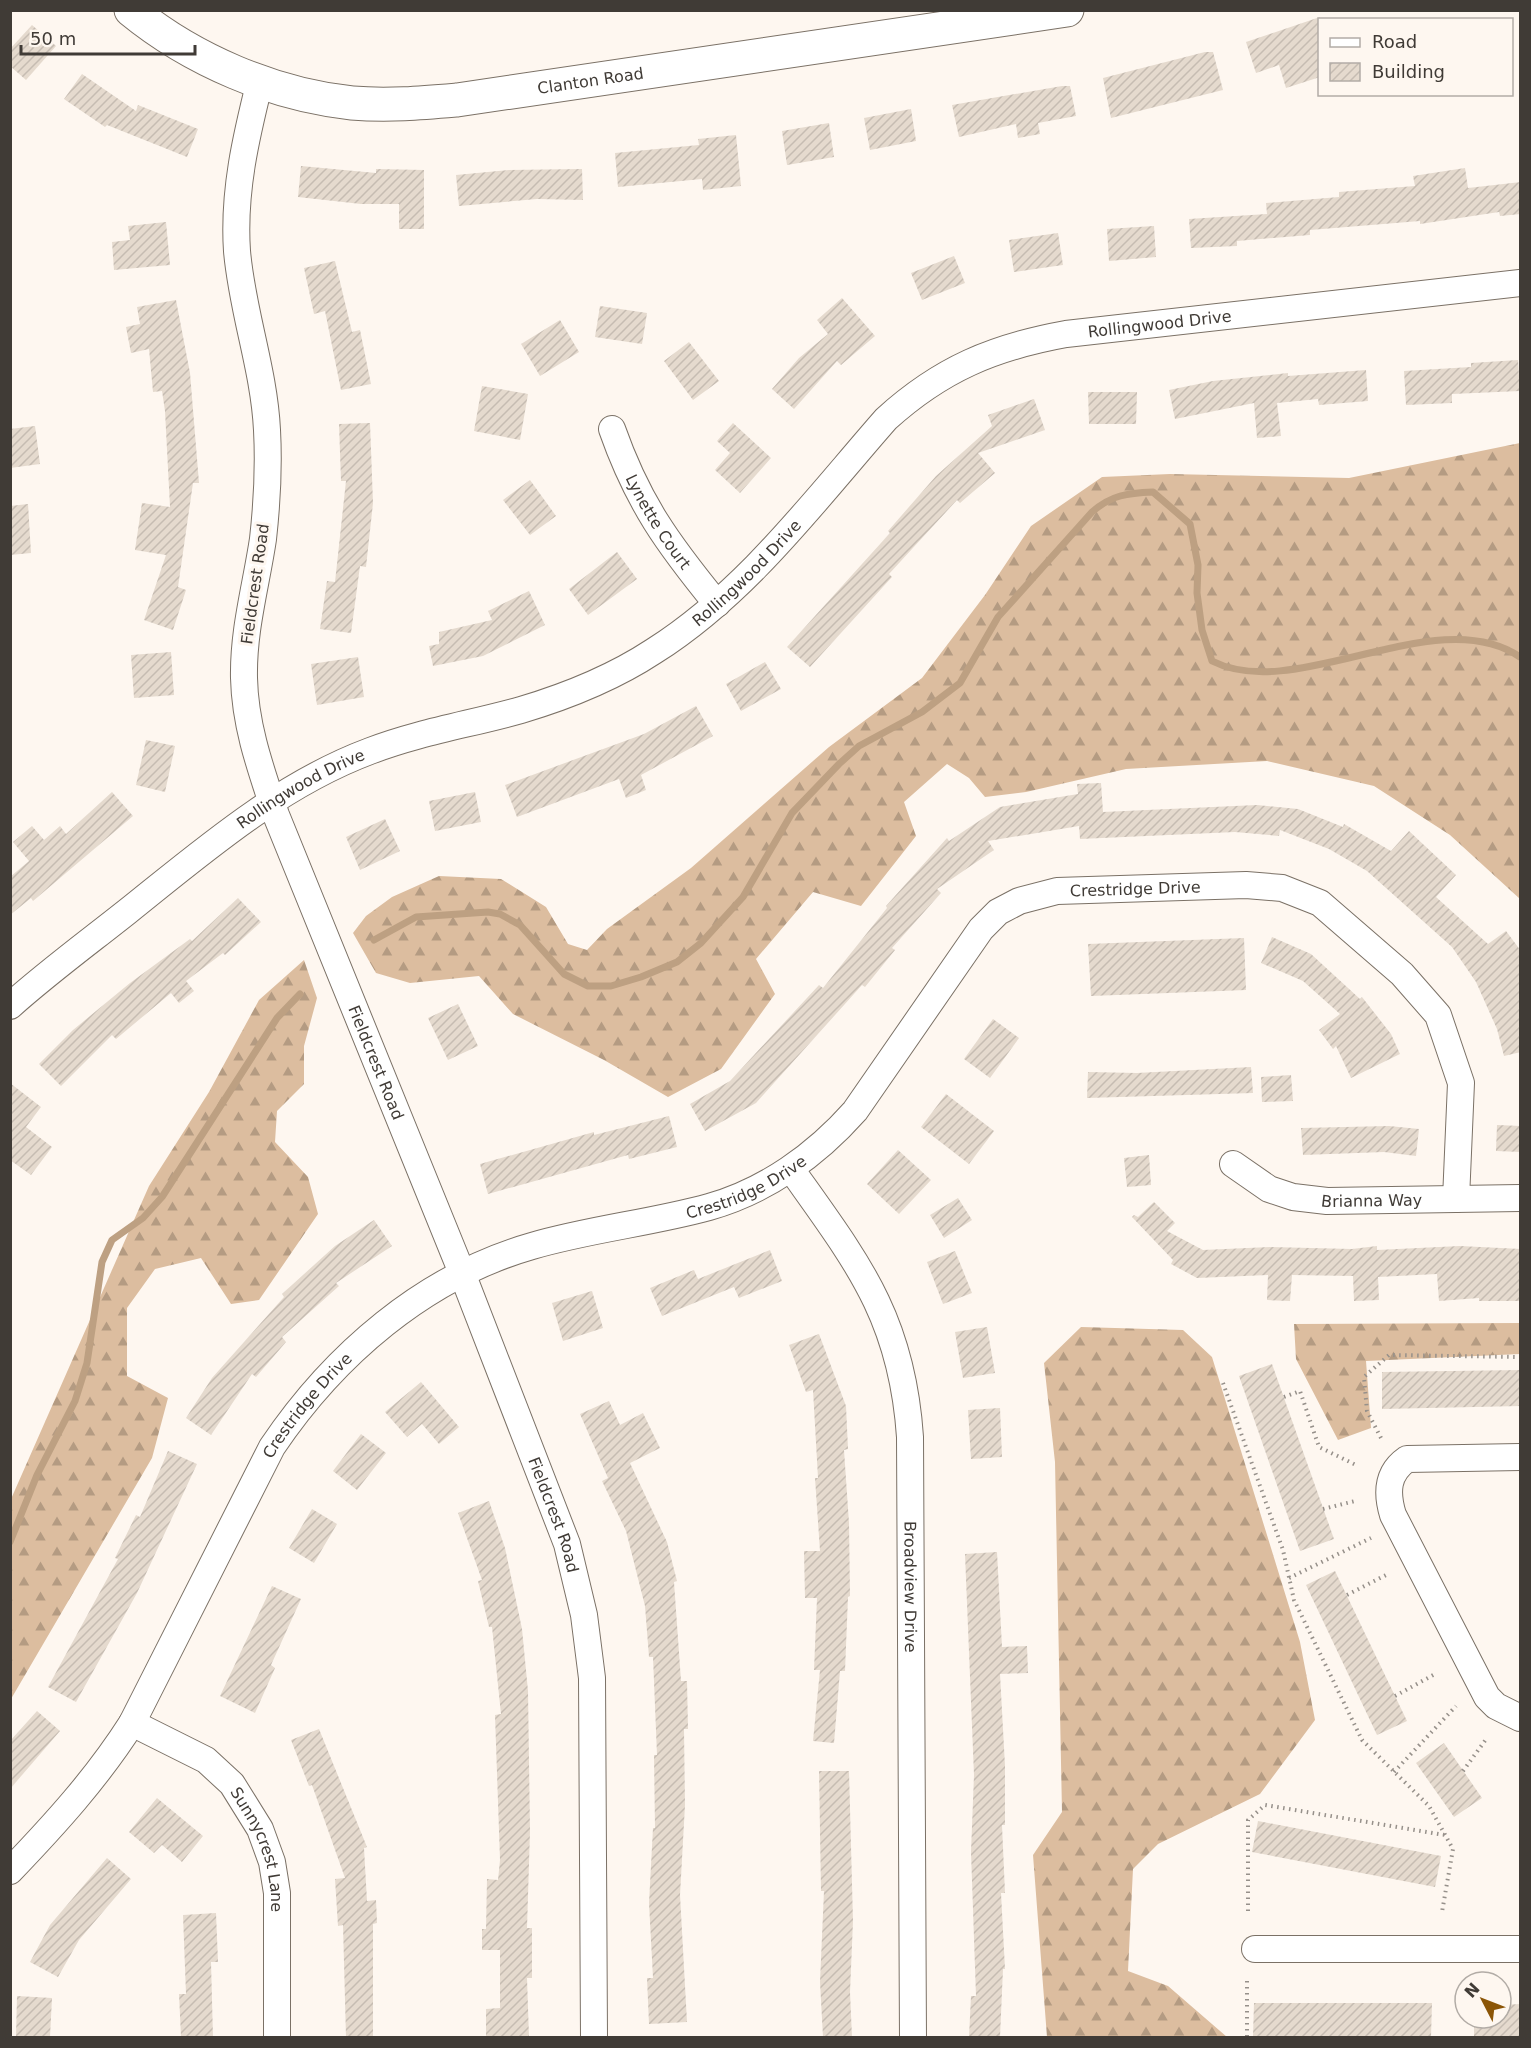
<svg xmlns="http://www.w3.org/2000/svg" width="1531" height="2048" viewBox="0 0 1531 2048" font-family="'DejaVu Sans',sans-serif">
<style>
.forest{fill:url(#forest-firs)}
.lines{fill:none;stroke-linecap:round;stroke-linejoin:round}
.stream{stroke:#bda082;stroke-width:7}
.building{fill:url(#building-hatch)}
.minor-casing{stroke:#7b7166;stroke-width:28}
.major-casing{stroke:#7b7166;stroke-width:35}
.path{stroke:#96908a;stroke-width:4;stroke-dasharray:1.5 4.5;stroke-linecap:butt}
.minor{stroke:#fff;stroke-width:26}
.major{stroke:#fff;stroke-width:33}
.labels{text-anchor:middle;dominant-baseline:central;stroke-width:6;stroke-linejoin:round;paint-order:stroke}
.street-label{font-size:16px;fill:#403b36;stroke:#fef7f0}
</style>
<defs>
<pattern id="forest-firs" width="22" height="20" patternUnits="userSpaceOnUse" patternTransform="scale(1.5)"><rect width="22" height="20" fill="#dcbd9f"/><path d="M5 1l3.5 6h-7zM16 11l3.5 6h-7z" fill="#b49b82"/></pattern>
<pattern id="building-hatch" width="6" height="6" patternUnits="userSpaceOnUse" patternTransform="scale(1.5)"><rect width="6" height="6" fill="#e5dace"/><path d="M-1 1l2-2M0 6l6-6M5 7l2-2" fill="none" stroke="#c6bcb2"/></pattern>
</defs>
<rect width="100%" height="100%" fill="#fef7f0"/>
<g class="forest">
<polygon points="1520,443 1520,899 1450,835 1374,786 1267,761 1126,769 1026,792 985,797 969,778 947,764 904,802 916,836 861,906 813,892 756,959 775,994 721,1069 668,1097 604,1060 513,1014 479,976 410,983 376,973 353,933 366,916 392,897 439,876 501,879 546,907 568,944 587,950 607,929 691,868 829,747 922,678 985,595 1031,526 1102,477 1170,474 1349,478"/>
<polygon points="304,960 317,998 304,1046 304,1084 277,1111 275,1142 308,1177 318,1214 259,1300 231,1304 201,1258 155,1269 127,1308 127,1376 168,1398 152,1458 11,1699 11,1499 149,1186 209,1092 259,1000"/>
<polygon points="1520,1323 1520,1354 1366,1361 1371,1428 1338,1440 1296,1359 1294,1324"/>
<polygon points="1081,1327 1183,1330 1212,1357 1300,1642 1315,1720 1260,1794 1158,1844 1133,1869 1128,1971 1168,1986 1227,2037 1047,2037 1033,1855 1062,1812 1055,1462 1044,1363"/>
</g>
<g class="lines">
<g class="stream">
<path d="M374,940L416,917L488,912L500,914L520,925L564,974L588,986H611L641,977L677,962L701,943L743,897L792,813L839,764L859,746L922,712L960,683L998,617L1092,512C1111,495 1128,493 1153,492L1190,524L1198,565L1197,593L1202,630L1212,661C1296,704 1437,600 1520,657"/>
<polyline points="10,1542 37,1475 75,1401 87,1363 102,1262 112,1240 143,1218 162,1197 277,1018 300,994"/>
</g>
</g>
<g class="building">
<polygon points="1320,17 1320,77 1286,88 1279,65 1256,73 1246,42"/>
<polygon points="32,25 56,46 26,80 10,66 10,49"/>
<polygon points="1205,52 1213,52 1223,90 1111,118 1103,78"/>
<polygon points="82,74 136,111 138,105 198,129 187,157 107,125 105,127 64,99"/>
<polygon points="1062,86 1070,86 1076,116 1038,123 1040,134 1018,138 1016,124 959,137 952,105"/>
<polygon points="911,109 916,141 870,150 864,118"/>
<polygon points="829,123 834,157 787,165 782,131"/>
<polygon points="736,135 741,186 703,190 702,179 618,187 615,153 699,145 698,139"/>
<polygon points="301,166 376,173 376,169 424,170 424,229 399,229 399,204 361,204 298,197"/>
<polygon points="1465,168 1468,188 1521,182 1521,214 1500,216 1499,212 1420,224 1420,221 1310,230 1310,235 1237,241 1237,246 1191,248 1189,219 1267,214 1266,203 1339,197 1339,192 1415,186 1413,176"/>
<polygon points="582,169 583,200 537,199 459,206 456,175 509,170"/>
<polygon points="166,222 170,265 114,270 112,242 130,240 128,226"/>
<polygon points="1154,226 1156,257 1109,261 1107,229"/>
<polygon points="1058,233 1063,265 1014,272 1009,240"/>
<polygon points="954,256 965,283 922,300 911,273"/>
<polygon points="335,261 352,332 360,330 371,384 341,390 325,311 314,314 304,268"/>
<polygon points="842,298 875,336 841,365 837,361 794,409 772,389 799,358 828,334 817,320"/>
<polygon points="176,300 190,373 199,483 193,483 178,587 186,590 173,630 144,620 166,555 135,550 142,503 170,507 165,411 162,391 153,392 149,349 131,353 126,327 140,324 137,307"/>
<polygon points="600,306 647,313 642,344 595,337"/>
<polygon points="560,320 579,352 540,376 521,344"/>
<polygon points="689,342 719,381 693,400 664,361"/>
<polygon points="1518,360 1520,391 1452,394 1452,403 1406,405 1404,371 1471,367 1471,363"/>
<polygon points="1366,370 1368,401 1319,405 1318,399 1277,403 1281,436 1257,438 1254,403 1175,419 1169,390 1213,381 1288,373 1288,376"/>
<polygon points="482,386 528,394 520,440 474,431"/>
<polygon points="1088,392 1137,392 1136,424 1089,424"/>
<polygon points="1034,399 1045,430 978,453 995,473 960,503 957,500 889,574 892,577 810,667 787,647 890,533 888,531 936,476 992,426 988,415"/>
<polygon points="370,423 373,503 366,567 360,566 351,633 320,629 327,581 335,582 346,481 341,481 339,424"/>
<polygon points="733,423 771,458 740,493 715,470 730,453 717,441"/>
<polygon points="35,426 40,464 10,468 10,429"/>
<polygon points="530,480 556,516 530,535 503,500"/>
<polygon points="28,504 31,553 10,555 10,506"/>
<polygon points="617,552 637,579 588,615 569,589"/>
<polygon points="529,591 545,625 483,656 433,666 429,646 439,644 439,632 492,620 488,611"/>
<polygon points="171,652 174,695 134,698 131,655"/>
<polygon points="358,657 364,697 317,705 311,664"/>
<polygon points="765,662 781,689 741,711 726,684"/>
<polygon points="696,706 713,736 641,775 646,790 626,798 619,779 517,817 505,785 644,734"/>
<polygon points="146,740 175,746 165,792 136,785"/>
<polygon points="1101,783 1103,812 1257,805 1298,809 1343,827 1344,824 1391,851 1409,831 1456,875 1436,897 1488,944 1506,931 1521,951 1521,1052 1504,1056 1497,1029 1476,982 1452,947 1367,871 1329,849 1280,830 1279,836 1235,832 1080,839 1079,826 988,841 994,850 937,889 941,893 892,948 895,950 865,987 862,985 756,1103 705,1131 690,1104 730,1081 819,985 823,988 887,908 886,906 947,838 949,841 1000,807 1078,794 1077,784"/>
<polygon points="112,792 133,816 33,901 31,898 10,915 10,877 29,861 13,842 32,826 44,840 60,826 66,834"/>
<polygon points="475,792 481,822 435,831 429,801"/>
<polygon points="385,819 400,851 360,870 346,837"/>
<polygon points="238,898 261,922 225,955 223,953 186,981 194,991 179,1003 171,993 116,1039 112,1035 61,1086 39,1064 73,1030 130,983 190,939 192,941"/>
<polygon points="1272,937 1311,954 1360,999 1362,997 1391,1034 1400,1054 1351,1078 1336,1046 1333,1049 1319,1030 1340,1014 1303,981 1261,963"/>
<polygon points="1244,938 1246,990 1091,996 1088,944"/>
<polygon points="458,1004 478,1046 448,1060 428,1018"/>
<polygon points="993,1019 1019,1038 990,1078 964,1059"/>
<polygon points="1251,1067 1253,1093 1087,1098 1088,1072 1137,1073"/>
<polygon points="1291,1075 1293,1101 1262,1102 1261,1077"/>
<polygon points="10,1083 41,1107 26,1127 52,1147 31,1175 10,1160"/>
<polygon points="946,1094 994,1131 969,1164 921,1127"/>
<polygon points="669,1116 677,1147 629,1159 628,1155 488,1194 480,1164 594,1132 594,1135"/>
<polygon points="1497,1125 1521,1126 1521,1152 1496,1151"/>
<polygon points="1389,1126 1419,1129 1416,1156 1384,1152 1303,1155 1301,1128"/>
<polygon points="898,1150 931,1180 899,1214 867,1184"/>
<polygon points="1149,1155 1151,1185 1127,1187 1124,1158"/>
<polygon points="958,1198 972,1220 944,1238 930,1215"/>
<polygon points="1154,1202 1175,1223 1167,1231 1203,1250 1270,1247 1352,1249 1377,1246 1377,1250 1460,1246 1521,1249 1521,1301 1479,1301 1479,1298 1439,1301 1437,1274 1378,1277 1379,1300 1354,1301 1353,1276 1292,1275 1290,1301 1267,1300 1268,1275 1197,1278 1171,1264 1173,1260 1132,1217 1134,1215 1138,1217"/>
<polygon points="374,1220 392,1246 336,1283 339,1286 282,1337 286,1342 256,1377 252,1374 211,1435 186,1418 212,1378 284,1297 282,1294 335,1246"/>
<polygon points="770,1250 782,1281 739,1298 734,1287 662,1316 650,1288 694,1270 698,1279"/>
<polygon points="955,1251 972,1293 943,1304 927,1262"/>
<polygon points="592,1291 603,1328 563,1341 552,1303"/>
<polygon points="987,1327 995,1373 963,1378 955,1332"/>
<polygon points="819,1334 846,1406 848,1449 844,1450 849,1523 850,1596 848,1597 845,1671 840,1671 834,1743 813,1741 820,1670 814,1670 817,1598 805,1598 804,1551 820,1551 815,1478 818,1478 813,1390 806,1392 789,1345"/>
<polygon points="1272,1364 1334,1539 1300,1551 1239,1376"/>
<polygon points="1521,1370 1521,1406 1382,1409 1382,1372"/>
<polygon points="421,1382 459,1427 439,1444 422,1424 407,1437 385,1412"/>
<polygon points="609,1401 620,1425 643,1413 660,1448 630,1463 667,1542 677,1581 674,1582 681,1681 687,1681 688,1729 684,1729 685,1805 680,1895 687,2022 649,2024 647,1978 653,1978 649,1903 653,1828 655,1828 654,1755 657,1755 653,1657 649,1657 645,1606 626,1531 602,1481 608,1478 580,1414"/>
<polygon points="1000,1408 1002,1457 971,1459 968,1410"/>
<polygon points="361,1434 386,1453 357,1490 333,1471"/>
<polygon points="168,1451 197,1464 137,1593 76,1702 48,1687 118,1559 115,1558 136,1515 140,1517"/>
<polygon points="489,1501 505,1548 522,1629 528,1691 530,1831 527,1928 532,1928 532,1978 527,1978 529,2037 486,2037 486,2009 500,2008 500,1950 482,1950 482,1929 486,1929 487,1879 498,1880 500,1860 495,1715 501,1714 492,1627 489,1627 478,1581 482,1580 458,1513"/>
<polygon points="312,1509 337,1524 314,1563 289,1548"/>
<polygon points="997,1552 1002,1647 1027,1646 1028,1673 1000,1674 1005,1766 1005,1825 1002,1825 1005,1893 1001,1893 1005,1969 1003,1969 1000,2037 969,2037 971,1996 976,1996 971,1852 974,1775 965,1554"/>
<polygon points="1335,1571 1407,1721 1377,1735 1306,1585"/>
<polygon points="272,1586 301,1599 271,1665 275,1668 255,1713 220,1696"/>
<polygon points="37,1711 60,1731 10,1789 10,1741"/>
<polygon points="319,1729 367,1847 364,1848 367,1901 376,1900 377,1923 373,1924 373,2037 346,2037 343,1925 338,1926 335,1879 345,1878 312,1785 309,1786 291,1740"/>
<polygon points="1444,1743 1482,1798 1454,1817 1416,1763"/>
<polygon points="819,1771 849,1771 853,1921 850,1992 852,2037 823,2037 820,1982 824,1891 821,1891"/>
<polygon points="157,1798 203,1836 182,1862 162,1845 154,1853 129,1832"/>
<polygon points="1258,1821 1441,1856 1435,1887 1252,1852"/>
<polygon points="107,1858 131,1879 79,1940 58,1977 30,1962 50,1925"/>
<polygon points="216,1913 218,1962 211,1962 213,2037 181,2037 179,1994 186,1994 183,1915"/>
<polygon points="17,1996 52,1998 50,2037 16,2037"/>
<polygon points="1254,2003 1432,2003 1431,2037 1253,2037"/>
<polygon points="1521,2004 1521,2037 1474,2037 1474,2018 1501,2018 1501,2005"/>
</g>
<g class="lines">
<g class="minor-casing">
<g id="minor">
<path id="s1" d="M260,81C246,137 233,192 237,251C242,311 264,369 267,430C269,467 267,503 263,539C256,586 243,630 244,678C245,726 261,770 276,815L462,1273L567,1544L584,1615L592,1678L594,2038"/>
<path id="s2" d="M612,429C638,503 668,544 717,604"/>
<path id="s3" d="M10,1006C48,972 89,942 128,911C203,851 279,785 370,751C420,732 471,724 521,710C568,696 613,678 654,651C747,592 814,501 886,419C941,369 994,347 1066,334L1520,283"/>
<path id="s4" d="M1233,1164L1269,1189L1293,1197L1327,1201L1520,1198"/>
<path id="s5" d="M791,1169C857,1262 902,1317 910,1437L913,2038"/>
<path d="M1520,1457L1407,1459C1387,1473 1386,1492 1393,1515L1487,1697L1496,1706L1520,1718"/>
<path id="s6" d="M132,1723L206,1760L232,1784L260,1829L272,1862L277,1893V2038"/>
<path id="s7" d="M10,1871C55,1824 97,1778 132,1723L272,1447C334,1355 424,1277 532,1246C590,1229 651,1223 709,1207C766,1191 816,1155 855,1111L981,929L998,912L1019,901L1057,891L1246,885L1282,888L1320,903L1402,974L1438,1015L1461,1083L1456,1199"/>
<polyline points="1255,1949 1520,1949"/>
</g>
</g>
<g class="major-casing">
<g id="major">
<path id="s8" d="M131,10C192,60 274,95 352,103C388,106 422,103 457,100L1067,10"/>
</g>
</g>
<g class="path">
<polyline points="1223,1383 1283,1550 1294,1600 1362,1740 1429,1806 1453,1849 1442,1912"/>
<polyline points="1284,1397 1300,1391 1319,1447 1358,1466"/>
<polyline points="1381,1438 1367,1411 1364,1377 1389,1355 1520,1357"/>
<polyline points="1323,1509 1355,1501"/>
<polyline points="1289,1578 1371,1538"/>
<polyline points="1347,1595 1388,1574"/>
<polyline points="1395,1696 1437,1673"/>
<polyline points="1463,1771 1487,1738"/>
<polyline points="1394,1772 1456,1706"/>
<polyline points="1248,1911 1248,1820 1265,1805 1445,1835"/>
<polyline points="1247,1981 1247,2038"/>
</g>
<use href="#minor" class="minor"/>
<use href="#major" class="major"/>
</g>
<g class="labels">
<g class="street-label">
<text stroke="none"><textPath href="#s8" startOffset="483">Clanton Road</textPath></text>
<text stroke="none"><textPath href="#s3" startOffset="1371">Rollingwood Drive</textPath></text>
<text stroke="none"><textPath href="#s2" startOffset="104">Lynette Court</textPath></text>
<text stroke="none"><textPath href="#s3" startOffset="867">Rollingwood Drive</textPath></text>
<text transform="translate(255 584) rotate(-82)">Fieldcrest Road</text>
<text stroke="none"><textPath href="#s3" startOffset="364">Rollingwood Drive</textPath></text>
<text stroke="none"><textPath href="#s7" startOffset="1582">Crestridge Drive</textPath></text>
<text stroke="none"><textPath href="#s1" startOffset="1012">Fieldcrest Road</textPath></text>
<text stroke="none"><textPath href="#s7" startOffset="1060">Crestridge Drive</textPath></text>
<text stroke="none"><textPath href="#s4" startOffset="148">Brianna Way</textPath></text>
<text stroke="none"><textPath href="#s7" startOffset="556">Crestridge Drive</textPath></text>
<text stroke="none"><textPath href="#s1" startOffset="1498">Fieldcrest Road</textPath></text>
<text stroke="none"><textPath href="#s5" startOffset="448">Broadview Drive</textPath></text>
<text stroke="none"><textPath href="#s6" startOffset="190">Sunnycrest Lane</textPath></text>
</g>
</g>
<rect width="1531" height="2048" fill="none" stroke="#403b36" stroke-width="24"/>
<rect x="1318" y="18" width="195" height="78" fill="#fef7f0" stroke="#b2aca6" stroke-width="1.5"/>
<rect x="1330" y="38" width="30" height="9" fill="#ffffff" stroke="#b2aca6" stroke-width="1.5"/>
<text x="1372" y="48" font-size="18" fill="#403b36">Road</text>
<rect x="1330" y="63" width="30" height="18" fill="url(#building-hatch)" stroke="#b2aca6" stroke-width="1.5"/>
<text x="1372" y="78" font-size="18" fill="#403b36">Building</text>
<g transform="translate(1483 2000) rotate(312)"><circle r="28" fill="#fef7f0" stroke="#b2aca6" stroke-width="1.5"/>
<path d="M0-4.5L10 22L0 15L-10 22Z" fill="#8b5506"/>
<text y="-9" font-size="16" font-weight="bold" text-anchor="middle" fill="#403b36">N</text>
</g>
<path d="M21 45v9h174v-9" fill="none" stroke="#403b36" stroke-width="3"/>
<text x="30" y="45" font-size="18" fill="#403b36" stroke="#fef7f0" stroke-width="4.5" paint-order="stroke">50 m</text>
</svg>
